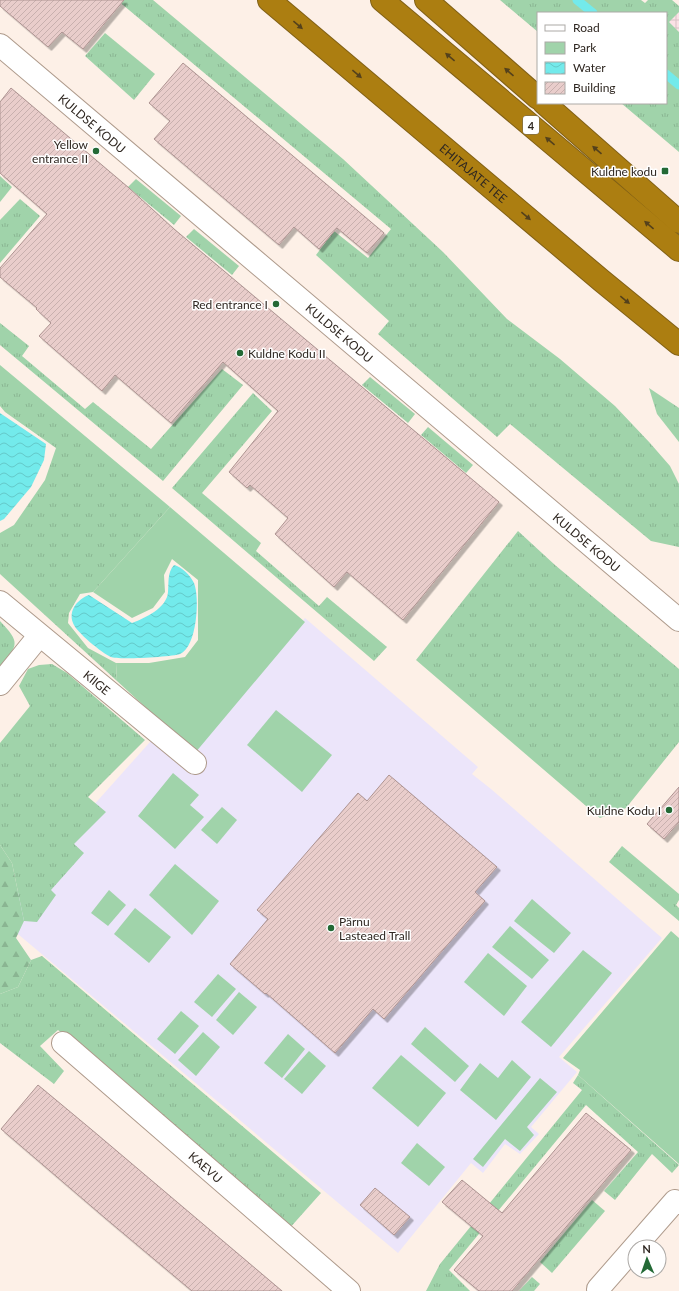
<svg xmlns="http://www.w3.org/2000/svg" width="679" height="1291" viewBox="0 0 679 1291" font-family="Lato,sans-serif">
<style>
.industrial{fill:url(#industrial-grid)}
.education{fill:#ece5fa}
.grass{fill:url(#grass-tufts)}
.forest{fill:url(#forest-firs)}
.park{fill:#a0d3aa}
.water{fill:url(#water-waves)}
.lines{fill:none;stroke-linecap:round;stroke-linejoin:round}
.stream{stroke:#73eaeb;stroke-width:9}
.building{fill:url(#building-hatch);stroke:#ad9391;filter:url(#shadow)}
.street-casing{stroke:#ae9a8b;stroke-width:24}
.highway-casing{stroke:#806017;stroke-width:24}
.street{stroke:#fff;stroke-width:22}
.highway{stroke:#ac7e11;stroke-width:22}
.oneway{fill:#54411c}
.poi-dot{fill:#236935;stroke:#fff;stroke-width:1.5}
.labels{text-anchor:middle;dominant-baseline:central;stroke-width:3;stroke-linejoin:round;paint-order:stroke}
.shield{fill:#fff;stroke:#6d6864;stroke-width:1}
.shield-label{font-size:11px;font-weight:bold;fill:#2f2721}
.street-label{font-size:12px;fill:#2f2721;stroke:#fff}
.poi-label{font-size:12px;fill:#2f2721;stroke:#fff;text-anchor:end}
</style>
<defs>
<pattern id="industrial-grid" width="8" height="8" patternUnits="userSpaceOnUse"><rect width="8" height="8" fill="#fce1e6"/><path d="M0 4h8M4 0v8" fill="none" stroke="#d8c1c5"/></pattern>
<pattern id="grass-tufts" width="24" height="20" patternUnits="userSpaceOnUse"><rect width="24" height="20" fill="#a0d3aa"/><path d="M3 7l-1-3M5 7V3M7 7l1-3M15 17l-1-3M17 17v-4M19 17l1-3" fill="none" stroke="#8ab592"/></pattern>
<pattern id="forest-firs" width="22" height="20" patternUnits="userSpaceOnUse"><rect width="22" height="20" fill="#a0d3aa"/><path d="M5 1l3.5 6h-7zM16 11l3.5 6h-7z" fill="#8ab592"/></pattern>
<pattern id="water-waves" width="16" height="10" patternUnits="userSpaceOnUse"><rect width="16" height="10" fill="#73eaeb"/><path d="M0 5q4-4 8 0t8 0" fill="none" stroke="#64c9c9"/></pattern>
<pattern id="building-hatch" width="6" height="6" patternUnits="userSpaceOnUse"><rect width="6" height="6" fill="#e9cdcb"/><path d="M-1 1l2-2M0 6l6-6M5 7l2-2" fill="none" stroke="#c8b0ae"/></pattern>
<filter id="shadow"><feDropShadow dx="3.5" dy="3.5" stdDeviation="0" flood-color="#0004"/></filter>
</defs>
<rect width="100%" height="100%" fill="#fdf0e7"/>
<polygon class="industrial" points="679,12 679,32 668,22"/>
<polygon class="education" points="305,618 478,767 472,774 491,789 662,938 559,1057 577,1072 531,1127 539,1134 520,1154 505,1144 483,1173 471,1163 398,1253 0,919 0,910 150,742 174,730 205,738"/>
<g class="grass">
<polygon points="117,0 153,0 343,159 443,252 507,319 560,359 615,406 650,443 670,466 679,484 679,547 651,541 510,424 497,437 378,334 389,321 316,255 334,231 368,258 391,229"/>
<polygon points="500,0 641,0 645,3 648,0 672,0 679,6 679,12 669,22 679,32 679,152 621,103 666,103 666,13 538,13 538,32"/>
<polygon points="105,33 155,74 134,100 85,56"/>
<polygon points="0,176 12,187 0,202"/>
<polygon points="136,179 181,216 174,225 128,187"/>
<polygon points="20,199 40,216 0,263 0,220"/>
<polygon points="194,229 239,266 232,275 186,237"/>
<polygon points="0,323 29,346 22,356 85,409 93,402 151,449 222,369 243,385 163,481 0,345"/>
<polygon points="0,365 170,507 93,592 80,594 69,613 68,623 88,648 116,663 117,681 0,574 0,533 14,525 45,480 56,448 5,412 0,406"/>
<polygon points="370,377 415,414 408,423 362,385"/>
<polygon points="649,388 679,408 679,442 657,414"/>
<polygon points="253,393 272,411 202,493 261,543 256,551 319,606 327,597 387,647 374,661 172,488"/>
<polygon points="428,427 473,465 466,473 421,435"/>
<polygon points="518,531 555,565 679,669 679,742 626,808 600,818 416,660"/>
<path d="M0,621C21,643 18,645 0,667Z"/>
<polygon points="52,664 67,673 145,740 88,797 106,812 74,844 84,853 51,890 56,895 37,922 24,921 12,863 0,845 0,743 30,706 19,686 28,669 39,665"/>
<polygon points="622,846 679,894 679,900 676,905 679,908 679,921 609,862"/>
<polygon points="42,956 321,1193 288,1230 58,1030 40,1046 64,1071 54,1084 0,1043 0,994 18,987 31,960"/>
<polygon points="578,1075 679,1165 672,1173 652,1154 615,1200 604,1191 638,1152 586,1105 449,1270 470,1291 426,1291 440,1264 582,1090 573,1083"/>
<polygon points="592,1200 605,1211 552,1273 540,1262"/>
<polygon points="532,1277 540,1284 534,1291 519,1291"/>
</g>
<polygon class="forest" points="0,845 12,863 24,921 16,938 31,960 18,987 0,994"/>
<g class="park">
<polygon points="170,507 305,622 195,753 117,681 116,663 149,663 185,657 198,640 198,580 172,559 164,575 165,592 153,608 132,618 93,592"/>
<polygon points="276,710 332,755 302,792 247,745"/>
<polygon points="173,773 199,795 190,805 204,817 175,849 138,816"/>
<polygon points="222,807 237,820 217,844 201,830"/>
<polygon points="175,864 219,901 192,935 149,895"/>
<polygon points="109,890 126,905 108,926 91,913"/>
<polygon points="532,899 571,933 554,953 514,921"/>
<polygon points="135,908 171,937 149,963 114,934"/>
<polygon points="510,926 549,960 532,979 492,947"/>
<polygon points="671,931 679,938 679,1164 578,1075 580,1070 563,1058"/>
<polygon points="583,950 612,973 551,1047 521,1022"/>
<polygon points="488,953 527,986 504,1016 464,982"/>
<polygon points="218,974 236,989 212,1017 194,1002"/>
<polygon points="239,992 257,1007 233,1035 216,1020"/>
<polygon points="181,1011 199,1026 175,1054 157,1039"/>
<polygon points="425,1027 469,1066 455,1082 411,1044"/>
<polygon points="203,1032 220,1047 196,1076 178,1060"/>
<polygon points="288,1034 305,1049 282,1078 264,1063"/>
<polygon points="309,1051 326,1066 302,1094 284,1079"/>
<polygon points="401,1055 446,1093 418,1127 372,1088"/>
<polygon points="512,1060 531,1077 496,1120 460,1090 480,1063 498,1078"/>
<polygon points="540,1078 557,1092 527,1127 534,1135 520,1151 505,1139 483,1167 473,1159"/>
<polygon points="417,1143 445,1167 429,1186 401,1163"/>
</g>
<g class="water">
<polygon points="0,413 46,444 44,460 31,487 4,519 0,521"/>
<path d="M174,565C182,567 190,575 194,583C200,598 197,647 180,654C172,657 117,660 111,657C102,653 76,632 73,623C68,610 78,599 89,595L132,623C145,618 167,608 168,592C169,582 167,573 174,565Z"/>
</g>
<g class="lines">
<g class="stream">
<polyline points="577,0 593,13"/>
<polyline points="666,74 679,85"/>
</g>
</g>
<g class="building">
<polygon points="0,0 124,0 83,49 62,32 48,47 0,6"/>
<polygon points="183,63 384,233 367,253 337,228 319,249 294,227 279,245 154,139 170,121 149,103"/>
<polygon points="11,88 129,188 174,229 499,502 403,620 347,572 334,587 275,534 288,518 250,485 247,488 229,472 278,411 223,362 171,423 115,375 102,391 39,336 51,323 36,309 37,308 0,277 0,268 47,214 0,173 0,102"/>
<polygon points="389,775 497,867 475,892 485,901 384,1019 373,1009 335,1053 266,993 265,994 230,964 268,919 257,910 358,793 367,801"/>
<polygon points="679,787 679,822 664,839 647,824"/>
<polygon points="38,1085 92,1130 282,1291 192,1291 105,1218 1,1129"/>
<polygon points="586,1113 631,1150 512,1291 479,1291 454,1270 483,1236 442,1202 462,1180 502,1213"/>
<polygon points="375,1188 410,1217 394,1235 360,1205"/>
</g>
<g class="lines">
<g class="street-casing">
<g id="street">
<path id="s1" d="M0,45L679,620"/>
<path id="s2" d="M0,602L195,763"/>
<polyline points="0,684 39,636"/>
<path id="s3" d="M63,1043L349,1291"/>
<polyline points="598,1289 675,1201"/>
</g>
</g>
<g class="highway-casing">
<g id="highway">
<path id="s4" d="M269,0L602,281L679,344"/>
<polyline points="382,0 679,250"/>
<polyline points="426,0 538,98"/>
<polyline points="544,103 679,222"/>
</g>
</g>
<use href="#street" class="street"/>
<use href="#highway" class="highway"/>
</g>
<defs><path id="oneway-solid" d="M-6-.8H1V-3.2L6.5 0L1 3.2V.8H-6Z"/></defs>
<g class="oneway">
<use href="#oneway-solid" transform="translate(298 25) rotate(40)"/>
<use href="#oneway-solid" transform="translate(450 57) rotate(-140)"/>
<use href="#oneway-solid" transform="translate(509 72) rotate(-139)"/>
<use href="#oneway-solid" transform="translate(357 74) rotate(40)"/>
<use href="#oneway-solid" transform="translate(550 141) rotate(-140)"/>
<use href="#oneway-solid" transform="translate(597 150) rotate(-139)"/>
<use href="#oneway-solid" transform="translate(526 216) rotate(40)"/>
<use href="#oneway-solid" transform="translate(649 225) rotate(-140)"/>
<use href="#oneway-solid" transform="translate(625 300) rotate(39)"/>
</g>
<g class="poi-dot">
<circle cx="96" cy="151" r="4"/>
<rect x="661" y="167" width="8" height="8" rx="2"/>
<circle cx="276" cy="304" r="4"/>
<circle cx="240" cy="353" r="4"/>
<circle cx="669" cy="810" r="4"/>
<circle cx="331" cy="928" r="4"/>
</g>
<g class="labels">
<rect class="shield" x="523" y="116" width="16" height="18" rx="3"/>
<g class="shield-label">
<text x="531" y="125">4</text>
</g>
<g class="street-label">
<text stroke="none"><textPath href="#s1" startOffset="121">KULDSE KODU</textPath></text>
<text stroke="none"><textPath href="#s4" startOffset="268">EHITAJATE TEE</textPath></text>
<text stroke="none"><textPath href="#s1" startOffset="445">KULDSE KODU</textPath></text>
<text stroke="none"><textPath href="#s1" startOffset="769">KULDSE KODU</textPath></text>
<text stroke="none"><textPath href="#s2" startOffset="126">KIIGE</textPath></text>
<text stroke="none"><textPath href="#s3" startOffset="189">KAEVU</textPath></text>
</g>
<g class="poi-label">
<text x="88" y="144">Yellow<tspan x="88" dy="14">entrance II</tspan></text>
<text x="657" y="171">Kuldne kodu</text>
<text x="268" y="304">Red entrance I</text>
<text x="248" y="353" text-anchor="start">Kuldne Kodu II</text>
<text x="661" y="810">Kuldne Kodu I</text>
<text x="339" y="921" text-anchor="start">Pärnu<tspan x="339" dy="14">Lasteaed Trall</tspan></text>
</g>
</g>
<rect x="537" y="12" width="130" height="92" fill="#ffffff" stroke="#aca9a6"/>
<rect x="545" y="25" width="20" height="6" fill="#ffffff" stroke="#aca9a6"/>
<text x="573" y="32" font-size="12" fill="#2f2721">Road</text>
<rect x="545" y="42" width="20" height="12" fill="#a0d3aa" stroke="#aca9a6"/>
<text x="573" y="52" font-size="12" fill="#2f2721">Park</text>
<rect x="545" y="62" width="20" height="12" fill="url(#water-waves)" stroke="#aca9a6"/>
<text x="573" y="72" font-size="12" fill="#2f2721">Water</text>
<rect x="545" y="82" width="20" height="12" fill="url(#building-hatch)" stroke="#aca9a6"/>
<text x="573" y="92" font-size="12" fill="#2f2721">Building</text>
<g transform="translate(647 1259) rotate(358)"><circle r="19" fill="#ffffff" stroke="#aca9a6"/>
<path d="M0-3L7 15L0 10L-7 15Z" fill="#236935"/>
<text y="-6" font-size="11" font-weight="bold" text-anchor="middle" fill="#2f2721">N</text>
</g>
</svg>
